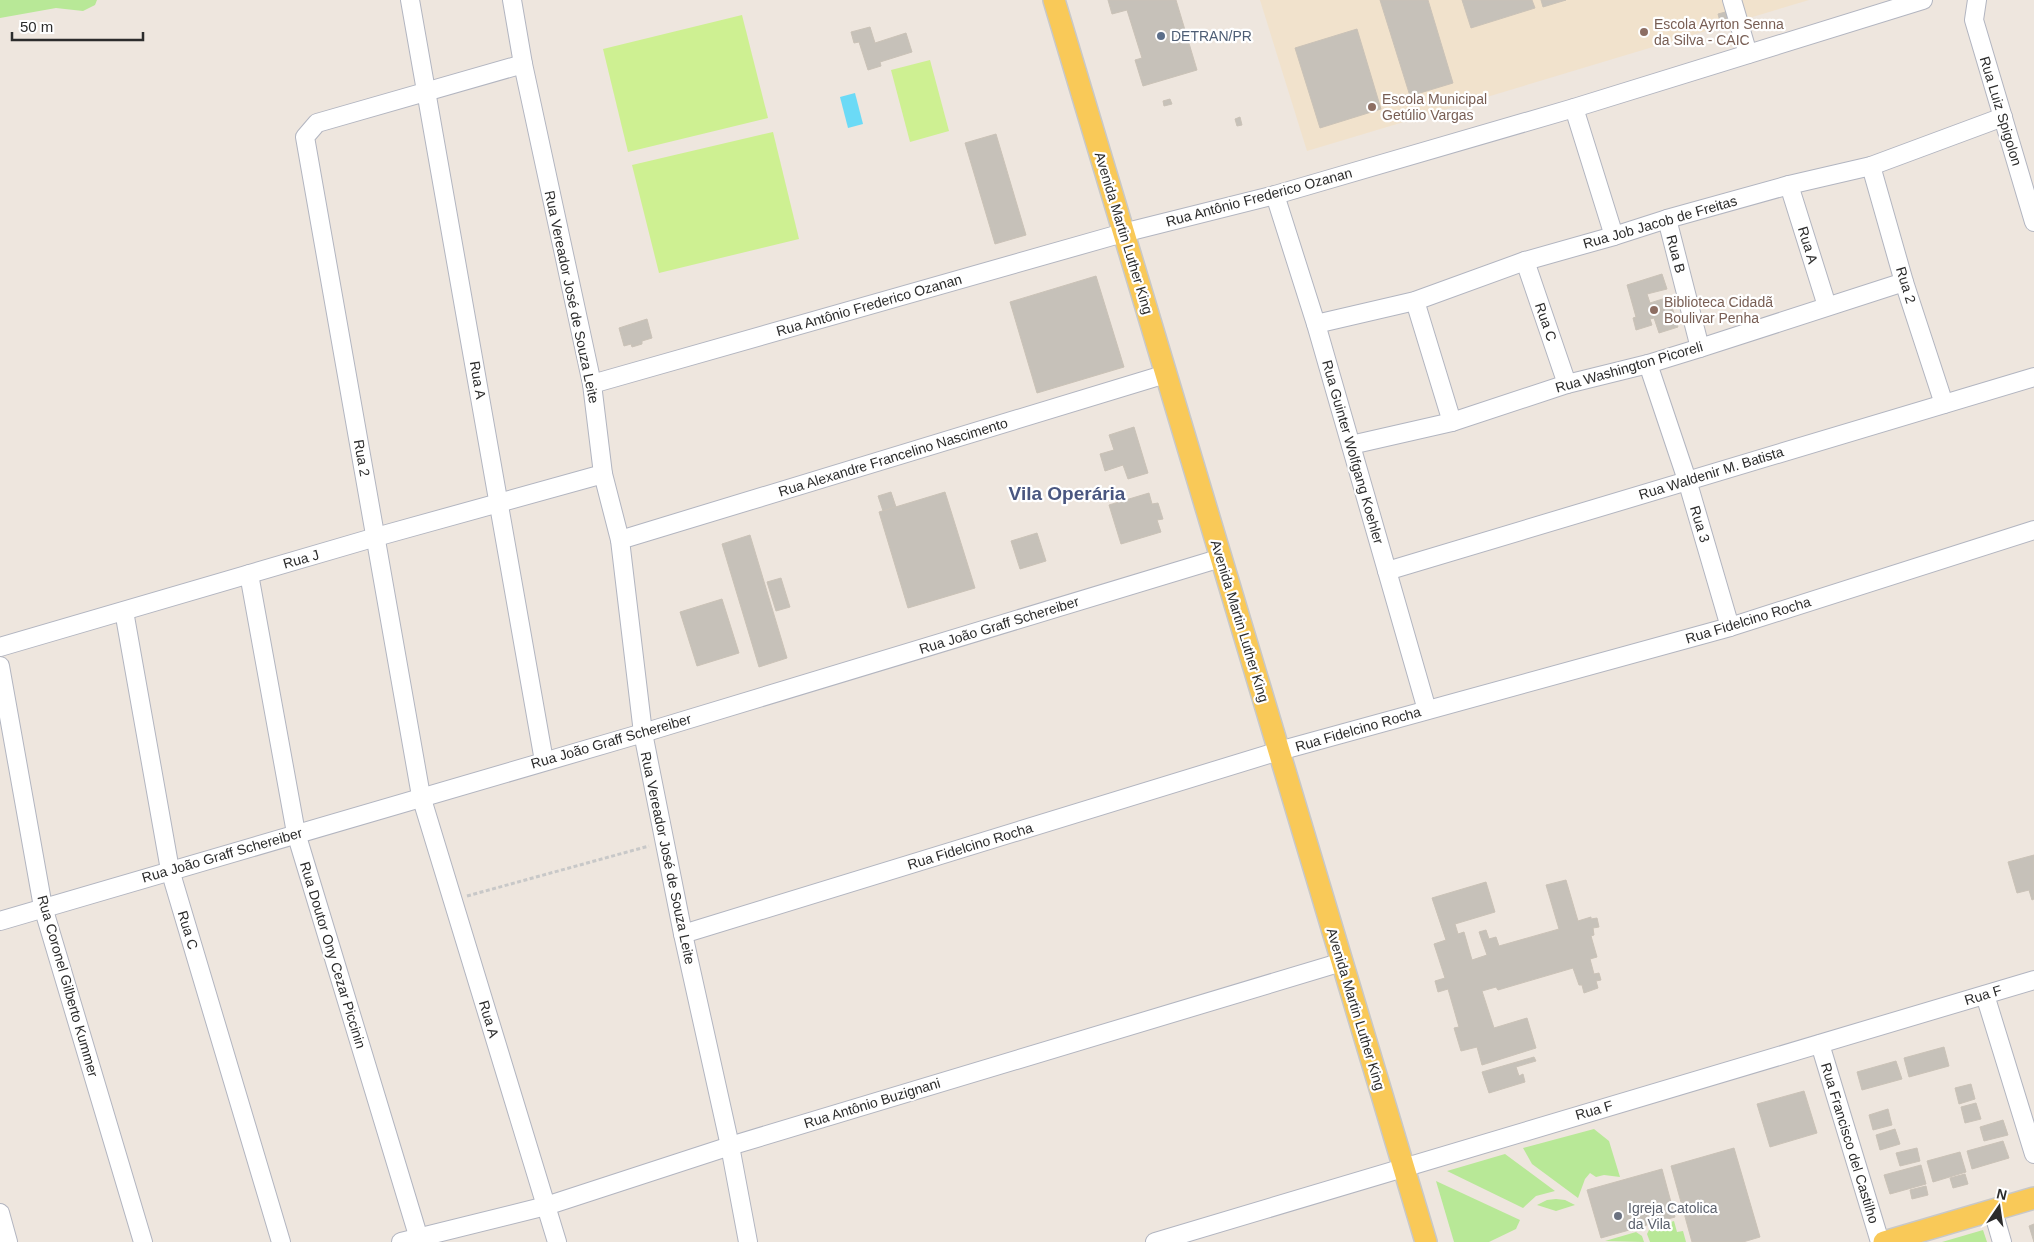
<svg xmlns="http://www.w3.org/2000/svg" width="2034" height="1242" viewBox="0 0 2034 1242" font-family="Arial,sans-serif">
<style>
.education{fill:#f1e2cc}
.green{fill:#b8e897}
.pitch{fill:#cef092}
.water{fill:#6bdaf6}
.building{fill:#c6c1b9;stroke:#cac2b7}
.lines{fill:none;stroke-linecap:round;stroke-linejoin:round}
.minor-casing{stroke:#b2b5c0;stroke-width:20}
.major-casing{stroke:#c8c8c8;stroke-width:24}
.path{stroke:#c8c8c8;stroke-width:3;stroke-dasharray:4 2.5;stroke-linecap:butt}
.minor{stroke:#fff;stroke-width:18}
.major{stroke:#f9c958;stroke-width:21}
.education-dot{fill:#8d6e63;stroke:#fff;stroke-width:2}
.service-dot{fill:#5c6f8a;stroke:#fff;stroke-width:2}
.worship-dot{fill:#6b7280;stroke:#fff;stroke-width:2}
.labels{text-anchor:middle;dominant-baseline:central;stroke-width:4.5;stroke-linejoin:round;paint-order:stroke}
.education-label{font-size:14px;fill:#785e54;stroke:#fff;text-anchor:start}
.service-label{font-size:14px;fill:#4e5e75;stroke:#fff;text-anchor:start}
.street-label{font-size:14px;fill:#2c2c2c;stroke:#fff}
.worship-label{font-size:14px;fill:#5b616d;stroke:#fff;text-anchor:start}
.district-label{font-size:19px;font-weight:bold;fill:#495680;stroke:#fff}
</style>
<rect width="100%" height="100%" fill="#eee6de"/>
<polygon class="education" points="1260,0 1809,0 1307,151"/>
<g class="green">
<polygon points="0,0 97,0 95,5 83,11 56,8 0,18"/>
<polygon points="1594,1129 1609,1141 1620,1177 1604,1175 1596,1177 1590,1173 1585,1179 1578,1198 1532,1164 1523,1148"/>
<polygon points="1505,1154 1555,1191 1536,1196 1523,1208 1447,1171"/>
<polygon points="1436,1181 1520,1220 1516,1229 1489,1242 1454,1242"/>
<polygon points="1556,1199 1565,1200 1575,1205 1556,1211 1537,1205 1547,1200"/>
<polygon points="1674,1221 1677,1232 1683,1231 1686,1242 1650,1242 1647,1234 1650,1228"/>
<polygon points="1983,1230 1987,1242 1942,1242"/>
<polygon points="1636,1232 1642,1236 1644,1242 1605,1241"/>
</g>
<g class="pitch">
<polygon points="742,15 768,118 628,152 603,49"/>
<polygon points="930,60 949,131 910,142 891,70"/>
<polygon points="773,132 799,239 659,273 632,165"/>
</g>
<polygon class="water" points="855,93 863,124 848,128 840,97"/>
<g class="building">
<polygon points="1108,0 1176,0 1197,70 1143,86 1135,60 1142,58 1127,10 1112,14"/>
<polygon points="1380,0 1428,0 1453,83 1410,96"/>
<polygon points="1462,0 1532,0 1535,8 1471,28"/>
<polygon points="1541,0 1566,0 1543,7"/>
<polygon points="1729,11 1732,22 1721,25 1718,14"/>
<polygon points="870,27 875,43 906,33 912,52 880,62 881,66 868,70 859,42 854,43 851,32"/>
<polygon points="1357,29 1381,109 1320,128 1295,48"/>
<polygon points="1170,99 1172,104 1164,106 1163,101"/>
<polygon points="1240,117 1242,125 1237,126 1235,119"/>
<polygon points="996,134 1026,235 995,244 965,143"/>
<polygon points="1662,274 1667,289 1647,294 1650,303 1669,297 1678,327 1659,333 1654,318 1650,319 1652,325 1636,330 1633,318 1636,317 1627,285"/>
<polygon points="1096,276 1124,367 1037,393 1010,302"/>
<polygon points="647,319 652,338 642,341 642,344 632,347 631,344 624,346 619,328"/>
<polygon points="1134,427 1148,473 1128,479 1123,465 1105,471 1100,454 1114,450 1109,435"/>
<polygon points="891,492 896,507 883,511 878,496"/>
<polygon points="945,492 975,588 908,608 879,512"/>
<polygon points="1149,493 1152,504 1158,503 1163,519 1157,520 1161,532 1121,544 1109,505"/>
<polygon points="1037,533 1046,561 1020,569 1011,541"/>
<polygon points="750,535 787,658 759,667 722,544"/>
<polygon points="781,578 790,607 776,611 767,582"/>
<polygon points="722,599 739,653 697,666 680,612"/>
<polygon points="2034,855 2034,899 2032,900 2029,890 2017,893 2008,862"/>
<polygon points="1566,880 1578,921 1591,917 1591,919 1597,918 1599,927 1593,928 1594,935 1591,936 1597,957 1590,959 1594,974 1599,973 1601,980 1596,981 1598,988 1584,993 1582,985 1579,985 1573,968 1498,990 1496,987 1482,991 1494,1028 1527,1018 1536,1048 1482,1065 1477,1047 1461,1051 1454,1028 1459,1027 1448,989 1438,992 1435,981 1445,978 1434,944 1446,940 1432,898 1486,882 1495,912 1455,924 1458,934 1464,932 1472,960 1487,955 1479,932 1486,930 1489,939 1496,937 1499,946 1559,929 1546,885"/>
<polygon points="1944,1047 1949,1066 1909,1077 1904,1058"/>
<polygon points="1534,1057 1536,1061 1516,1067 1519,1076 1523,1074 1525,1082 1489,1093 1482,1072"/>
<polygon points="1896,1061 1902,1079 1862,1090 1857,1072"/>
<polygon points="1971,1084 1975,1099 1959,1104 1955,1088"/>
<polygon points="1804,1091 1817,1133 1770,1147 1757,1104"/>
<polygon points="1976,1103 1981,1119 1965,1123 1961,1107"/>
<polygon points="1888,1109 1892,1125 1873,1130 1869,1115"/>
<polygon points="2003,1120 2008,1135 1984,1141 1980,1127"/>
<polygon points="1895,1129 1900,1144 1880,1150 1876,1135"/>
<polygon points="2003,1141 2009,1158 1972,1169 1967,1151"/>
<polygon points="1734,1148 1760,1237 1743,1242 1692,1242 1671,1166"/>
<polygon points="1917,1148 1920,1161 1900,1166 1896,1153"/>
<polygon points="1960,1152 1966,1172 1933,1182 1927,1161"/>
<polygon points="1921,1165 1926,1184 1890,1194 1884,1175"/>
<polygon points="1662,1169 1675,1217 1601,1238 1587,1190"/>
<polygon points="1965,1174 1968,1184 1953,1188 1950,1178"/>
<polygon points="1926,1186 1928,1195 1912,1199 1910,1190"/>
<polygon points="2034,1224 2034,1242 2029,1226"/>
</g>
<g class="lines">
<g class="minor-casing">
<g id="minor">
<polyline points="410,0 544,761"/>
<polyline points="512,0 523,64 592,384 603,474 620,540 643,733 683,934 730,1146 748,1242"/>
<polyline points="1732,0 1748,54"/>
<polyline points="1977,0 1974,20 2034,222"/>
<polyline points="523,64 317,123 305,137 421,796 557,1242"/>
<polyline points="1574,108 1614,236"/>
<polyline points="1871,166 1904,282 1944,404"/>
<polyline points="1789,185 1827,306"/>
<polyline points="1275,195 1316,324 1427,710"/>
<polyline points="1667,219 1700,348"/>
<polyline points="1525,261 1567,384"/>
<polyline points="1415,301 1452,422"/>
<polyline points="1316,324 1415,301 1525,261 1614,236 1667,219 1789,185 1871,166 2003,117"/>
<polyline points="1648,364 1687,480 1730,627"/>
<polyline points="592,384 1123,233 1275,195 1574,108 1923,0"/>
<polyline points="1351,445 1452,422 1567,384 1648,364 1700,348 1904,282"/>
<polyline points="620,540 1166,374"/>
<polyline points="1387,571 2034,377"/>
<polyline points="249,574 296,833 420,1242"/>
<polyline points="124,611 170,870 281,1242"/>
<polyline points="0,647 376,537 603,474"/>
<polyline points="0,666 43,907 143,1242"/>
<polyline points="0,921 643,733 1221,558"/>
<polyline points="683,934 1279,751 1730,627 2034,530"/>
<polyline points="1985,995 2034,1154"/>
<polyline points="1820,1044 1880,1242"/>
<polyline points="1993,1211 2002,1242"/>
<polyline points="0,1213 8,1242"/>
<polyline points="401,1242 546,1206 730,1146 1342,962"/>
<polyline points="1155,1242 2034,980"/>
</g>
</g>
<g class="major-casing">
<g id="major">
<polyline points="1054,0 1426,1242"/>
<polyline points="1884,1242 2034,1198"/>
</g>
</g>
<polyline class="path" points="467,896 649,846"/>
<use href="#minor" class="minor"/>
<use href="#major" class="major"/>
</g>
<g class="education-dot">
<circle cx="1644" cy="32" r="5"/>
<circle cx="1372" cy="107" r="5"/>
<circle cx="1654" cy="310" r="5"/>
</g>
<circle class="service-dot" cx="1161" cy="36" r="5"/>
<circle class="worship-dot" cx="1618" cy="1216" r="5"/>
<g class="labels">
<g class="education-label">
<text x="1654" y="24">Escola Ayrton Senna<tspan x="1654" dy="16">da Silva - CAIC</tspan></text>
<text x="1382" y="99">Escola Municipal<tspan x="1382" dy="16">Getúlio Vargas</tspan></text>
<text x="1664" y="302">Biblioteca Cidadã<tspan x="1664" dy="16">Boulivar Penha</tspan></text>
</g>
<g class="service-label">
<text x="1171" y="36">DETRAN/PR</text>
</g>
<g class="street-label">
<text transform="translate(2001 111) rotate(73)">Rua Luiz Spigolon</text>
<text transform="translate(1259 197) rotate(-15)">Rua Antônio Frederico Ozanan</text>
<text transform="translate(1660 222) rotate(-16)">Rua Job Jacob de Freitas</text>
<text transform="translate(1124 233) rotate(73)">Avenida Martin Luther King</text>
<text transform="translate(1808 245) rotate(73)">Rua A</text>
<text transform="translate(1676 254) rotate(75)">Rua B</text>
<text transform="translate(1906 285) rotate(73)">Rua 2</text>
<text transform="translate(572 297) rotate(78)">Rua Vereador José de Souza Leite</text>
<text transform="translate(869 305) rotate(-16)">Rua Antônio Frederico Ozanan</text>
<text transform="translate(1546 322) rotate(71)">Rua C</text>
<text transform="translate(1629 367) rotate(-16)">Rua Washington Picoreli</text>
<text transform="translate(478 380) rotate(80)">Rua A</text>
<text transform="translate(1353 452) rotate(74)">Rua Guinter Wolfgang Koehler</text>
<text transform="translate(893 457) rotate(-17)">Rua Alexandre Francelino Nascimento</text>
<text transform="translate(362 458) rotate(80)">Rua 2</text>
<text transform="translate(1711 473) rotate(-17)">Rua Waldenir M. Batista</text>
<text transform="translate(1700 524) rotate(73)">Rua 3</text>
<text transform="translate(301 559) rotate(-16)">Rua J</text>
<text transform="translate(1748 620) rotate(-17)">Rua Fidelcino Rocha</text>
<text transform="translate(1240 621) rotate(73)">Avenida Martin Luther King</text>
<text transform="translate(999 625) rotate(-17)">Rua João Graff Schereiber</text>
<text transform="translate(1358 729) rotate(-16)">Rua Fidelcino Rocha</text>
<text transform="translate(611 741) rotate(-16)">Rua João Graff Schereiber</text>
<text transform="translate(970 846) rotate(-17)">Rua Fidelcino Rocha</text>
<text transform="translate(222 855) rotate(-16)">Rua João Graff Schereiber</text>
<text transform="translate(668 858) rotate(78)">Rua Vereador José de Souza Leite</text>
<text transform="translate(188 930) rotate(73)">Rua C</text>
<text transform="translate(333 955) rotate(73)">Rua Doutor Ony Cezar Piccinin</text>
<text transform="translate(68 986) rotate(74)">Rua Coronel Gilberto Kummer</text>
<text transform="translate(1983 995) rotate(-17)">Rua F</text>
<text transform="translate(1356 1009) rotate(73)">Avenida Martin Luther King</text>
<text transform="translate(489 1019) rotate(73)">Rua A</text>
<text transform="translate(872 1103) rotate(-17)">Rua Antônio Buzignani</text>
<text transform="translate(1594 1110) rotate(-16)">Rua F</text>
<text transform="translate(1850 1143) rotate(73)">Rua Francisco del Castilho</text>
</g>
<g class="worship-label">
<text x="1628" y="1208">Igreja Catolica<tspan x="1628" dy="16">da Vila</tspan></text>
</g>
<g class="district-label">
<text x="1067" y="493">Vila Operária</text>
</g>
</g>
<g transform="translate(1999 1207) rotate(13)" stroke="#ffffff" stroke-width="4" paint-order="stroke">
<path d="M0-4L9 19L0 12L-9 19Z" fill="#2c2c2c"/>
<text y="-8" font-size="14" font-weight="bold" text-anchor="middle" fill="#2c2c2c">N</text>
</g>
<path d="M12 32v8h131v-8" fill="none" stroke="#2c2c2c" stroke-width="2.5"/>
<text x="20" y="32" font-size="15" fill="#2c2c2c" stroke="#ffffff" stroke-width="4" paint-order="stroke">50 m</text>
</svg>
